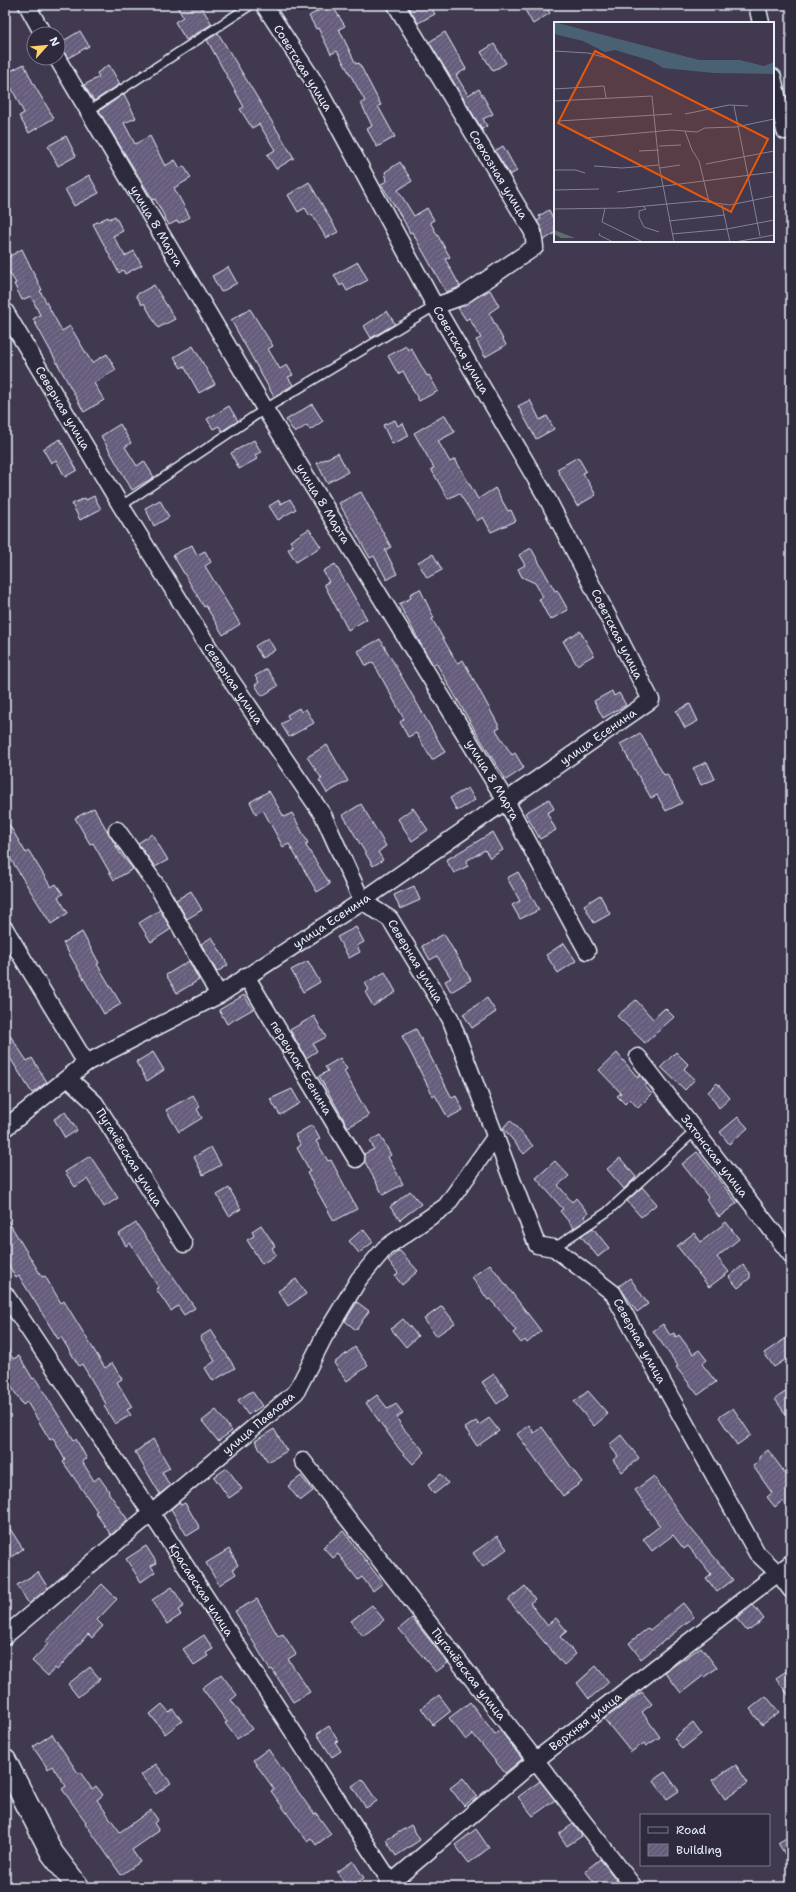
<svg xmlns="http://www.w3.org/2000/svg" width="796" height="1892" viewBox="0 0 796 1892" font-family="'Shantell Sans',sans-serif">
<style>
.building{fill:url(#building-hatch);stroke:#e8f1f8}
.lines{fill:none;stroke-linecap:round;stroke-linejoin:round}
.lane-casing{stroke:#e8f1f8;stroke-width:11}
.street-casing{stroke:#e8f1f8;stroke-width:19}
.secondary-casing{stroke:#e8f1f8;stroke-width:25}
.lane{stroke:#2f2a3d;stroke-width:8}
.street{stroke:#2f2a3d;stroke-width:16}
.secondary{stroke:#2f2a3d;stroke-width:22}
.labels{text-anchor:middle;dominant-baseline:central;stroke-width:3;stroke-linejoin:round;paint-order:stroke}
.street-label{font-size:12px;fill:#e8f1f8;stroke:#2f2a3d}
.inset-road{fill:none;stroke:#838393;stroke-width:1}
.view{fill:#e8590c;fill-opacity:0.15;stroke:#e8590c;stroke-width:2}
.inset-edge{fill:none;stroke:#e8f1f8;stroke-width:2}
</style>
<defs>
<pattern id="building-hatch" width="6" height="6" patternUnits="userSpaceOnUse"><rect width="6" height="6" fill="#665d7b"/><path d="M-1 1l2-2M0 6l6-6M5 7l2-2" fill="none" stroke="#7c758e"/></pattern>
</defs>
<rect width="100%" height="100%" fill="#403950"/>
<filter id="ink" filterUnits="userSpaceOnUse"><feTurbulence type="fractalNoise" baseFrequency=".025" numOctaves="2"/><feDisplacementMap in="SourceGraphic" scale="8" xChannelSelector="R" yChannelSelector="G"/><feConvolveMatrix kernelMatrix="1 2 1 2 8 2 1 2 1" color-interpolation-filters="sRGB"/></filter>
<g filter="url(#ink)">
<g class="building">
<polygon points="176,5 200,5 212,24 186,40 175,22 183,17"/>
<polygon points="319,5 332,5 345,26 339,29 356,64 359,63 381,105 378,106 395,137 377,147 367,129 372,126 361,103 365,101 337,51 331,54 318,28 316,29 309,16 321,9"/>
<polygon points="407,5 430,5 435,14 418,23"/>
<polygon points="522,5 545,5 550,13 533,24"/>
<polygon points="80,31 89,46 68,58 58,44"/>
<polygon points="445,32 466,69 456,75 468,95 479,89 493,114 483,119 487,126 482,129 429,42"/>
<polygon points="218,33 294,158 276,169 267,155 275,150 259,124 252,128 240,109 244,107 207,40"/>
<polygon points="494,44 506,63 493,71 481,52"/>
<polygon points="24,64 34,85 54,118 29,133 19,116 24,113 11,87 5,90 5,74"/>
<polygon points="109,65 120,84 94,101 84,85 99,77 97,73"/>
<polygon points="124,94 136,118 124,123 135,144 150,136 165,166 175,160 180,168 184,166 191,178 174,188 190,217 179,223 177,221 169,225 155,199 153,200 99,111"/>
<polygon points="66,136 76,156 58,166 48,146"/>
<polygon points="503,146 517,171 510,175 495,151"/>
<polygon points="400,162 412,181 398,190 414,216 427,208 434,220 430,222 450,257 445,259 460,286 457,288 446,292 412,232 410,233 404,221 381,184 387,181 385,172"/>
<polygon points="89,175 99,193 74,206 65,189"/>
<polygon points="309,182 338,232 326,238 312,214 310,216 305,208 298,212 288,195"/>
<polygon points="549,210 555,222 555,233 544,240 542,230 537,221 541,219 539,216"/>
<polygon points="115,216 123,231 113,236 125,256 134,251 142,265 125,274 123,270 119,273 93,224 108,217 109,219"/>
<polygon points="22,249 42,290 40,291 62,331 70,326 92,363 107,354 116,370 94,383 104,400 84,412 33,319 40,315 31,296 22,300 14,284 16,283 5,266 5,259"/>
<polygon points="358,262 368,280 347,291 343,284 340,286 334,275"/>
<polygon points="228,267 237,283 221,292 212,276"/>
<polygon points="154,285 175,319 158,328 144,303 142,305 136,295"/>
<polygon points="490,290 499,306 489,313 506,345 485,357 476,340 481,338 469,318 466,320 458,308"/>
<polygon points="250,309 273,346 268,349 280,369 287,365 293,375 288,377 293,385 274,397 231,320"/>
<polygon points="387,311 395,324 371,338 364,326"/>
<polygon points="193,346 215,384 199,393 184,366 181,368 174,357"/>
<polygon points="406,346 408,350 411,348 427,376 429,375 438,391 419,401 403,371 398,374 388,356"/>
<polygon points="530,400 540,420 547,416 554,429 536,439 518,406"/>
<polygon points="312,404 323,421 310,430 307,425 295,433 286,420"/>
<polygon points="229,406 238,421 222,431 219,426 213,429 207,419"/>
<polygon points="445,415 455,432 438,441 450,462 455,459 478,499 495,488 508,511 511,510 516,521 491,532 483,517 477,521 459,493 448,499 431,469 434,468 414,433"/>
<polygon points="395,420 398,426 403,423 409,436 392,444 383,425"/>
<polygon points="120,424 131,443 125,447 137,466 144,461 154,477 132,490 101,436"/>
<polygon points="60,439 77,470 65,477 56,460 51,463 43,449"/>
<polygon points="254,440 261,452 255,455 257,459 239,469 231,453"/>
<polygon points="338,453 348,472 327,483 317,463"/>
<polygon points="578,457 586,471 583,473 596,495 577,506 557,469"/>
<polygon points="361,492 391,547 385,550 397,574 387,580 374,556 370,558 339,503"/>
<polygon points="94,496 101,509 80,520 72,504 85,498 86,500"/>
<polygon points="290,499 296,509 278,520 269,506 279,500 281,504"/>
<polygon points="160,500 169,517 154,526 145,508"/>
<polygon points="309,529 321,547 296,562 288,549 293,546 290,541"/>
<polygon points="192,545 197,555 205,551 211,562 205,566 240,624 223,635 206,606 204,607 173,555"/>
<polygon points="531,548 555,591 557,590 568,610 550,620 539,599 543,597 535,583 522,577 518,569 525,565 519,555"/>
<polygon points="433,554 442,570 427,578 418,562"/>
<polygon points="335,564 367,619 348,630 324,584 329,582 323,571"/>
<polygon points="420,589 434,618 432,619 457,663 463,660 500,728 496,730 512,755 515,753 524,768 506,780 479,737 436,663 433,665 423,648 399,604 411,598 410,594"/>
<polygon points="580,631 594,655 577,665 563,641"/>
<polygon points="268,638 275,650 262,658 255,646"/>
<polygon points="380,639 445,752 432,760 416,733 408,737 400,722 404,719 373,662 366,666 358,651"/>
<polygon points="267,669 278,686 262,696 255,685 259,682 255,676"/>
<polygon points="612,691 614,696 619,693 626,705 603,718 594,701"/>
<polygon points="690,704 698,721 685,728 676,711"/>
<polygon points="299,708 301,712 306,709 314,723 289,737 281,724 289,719 287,715"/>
<polygon points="640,733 664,775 667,774 682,803 666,811 657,795 651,798 620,744"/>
<polygon points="327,745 348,781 327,793 319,780 322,779 307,757"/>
<polygon points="707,762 715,779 701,785 693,768"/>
<polygon points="468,788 475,800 457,811 450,798"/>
<polygon points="269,791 284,817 292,813 308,843 305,844 330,884 317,892 289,844 283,847 263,810 256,814 250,802"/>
<polygon points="549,799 554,809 547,813 556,830 540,839 525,813"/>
<polygon points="361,804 386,846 378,852 383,860 373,866 343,815"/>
<polygon points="94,808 120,853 133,869 114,880 93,843 90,844 75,818"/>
<polygon points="413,808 428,830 412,841 398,819"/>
<polygon points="5,818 26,853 29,851 51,887 56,884 63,894 58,897 68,913 51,924 5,850"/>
<polygon points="493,832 503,850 490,858 485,850 466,861 468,866 454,873 446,860"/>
<polygon points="152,834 168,860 155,867 138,843"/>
<polygon points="518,872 539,910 520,919 512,905 520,901 507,878"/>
<polygon points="414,886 420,900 400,909 394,895"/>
<polygon points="191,891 202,910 187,919 176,900"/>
<polygon points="600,895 610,914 594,923 584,905"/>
<polygon points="160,910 171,929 151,942 139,923"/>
<polygon points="356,927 364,942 357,946 360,952 349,958 337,937"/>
<polygon points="82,932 99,963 97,964 121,1004 104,1014 63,943"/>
<polygon points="444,934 471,980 451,992 445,981 451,978 437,956 430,960 422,946"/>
<polygon points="212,937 228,965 217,972 201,944"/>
<polygon points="564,943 576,961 558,973 546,955"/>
<polygon points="189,961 199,980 177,993 166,975"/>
<polygon points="308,961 320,982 303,992 291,970"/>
<polygon points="385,972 396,992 373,1006 365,992 369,990 365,983"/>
<polygon points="244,995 253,1009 227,1024 219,1010"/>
<polygon points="487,998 496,1012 472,1028 463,1014"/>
<polygon points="636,1000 653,1019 665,1008 674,1017 645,1043 617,1016"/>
<polygon points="314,1016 326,1037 313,1044 317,1051 306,1058 290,1030"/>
<polygon points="5,1028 27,1061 32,1058 47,1082 32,1093 5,1050"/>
<polygon points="416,1029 452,1098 456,1096 463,1110 448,1118 435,1095 433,1096 402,1036"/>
<polygon points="153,1052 164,1070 147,1081 136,1062"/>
<polygon points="676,1052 688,1064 684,1069 695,1079 685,1090 661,1067"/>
<polygon points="617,1053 638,1078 640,1075 647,1084 645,1086 652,1094 638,1108 630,1099 625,1104 617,1096 621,1093 599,1070"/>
<polygon points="340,1058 347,1069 344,1071 369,1116 348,1127 319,1076 328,1071 325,1067"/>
<polygon points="717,1083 730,1098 719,1108 708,1092"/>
<polygon points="292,1089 300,1103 280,1115 270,1099"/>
<polygon points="193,1095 200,1107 197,1109 202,1118 179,1132 166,1110"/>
<polygon points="65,1112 77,1130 65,1138 54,1119"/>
<polygon points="738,1117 748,1128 729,1144 720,1132"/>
<polygon points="510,1120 533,1146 524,1154 503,1128"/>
<polygon points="312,1125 320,1139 316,1141 328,1161 331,1160 357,1209 334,1221 307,1173 310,1171 297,1148 301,1145 295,1135"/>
<polygon points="380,1135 391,1155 388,1157 403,1184 383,1195 365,1162 364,1154 374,1149 370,1141"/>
<polygon points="211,1147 221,1165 203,1175 194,1157"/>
<polygon points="697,1152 737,1203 719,1217 706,1199 708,1197 682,1164"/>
<polygon points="90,1156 118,1198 104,1207 87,1179 75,1187 65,1172"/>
<polygon points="620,1158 636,1177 624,1189 607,1169"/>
<polygon points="555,1161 569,1176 558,1185 572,1202 576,1198 588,1213 584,1216 586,1220 574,1228 560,1211 563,1209 536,1178"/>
<polygon points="642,1187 657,1204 641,1217 627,1201"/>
<polygon points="229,1188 241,1209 229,1216 217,1195"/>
<polygon points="410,1191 421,1204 400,1220 390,1207"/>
<polygon points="5,1216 42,1277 45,1276 61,1303 64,1301 105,1368 112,1363 122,1379 117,1382 132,1407 127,1410 131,1415 115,1424 104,1406 106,1404 82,1364 79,1366 61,1337 58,1339 19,1276 16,1278 5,1259"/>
<polygon points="726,1222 739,1239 717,1257 729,1272 709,1287 677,1246 694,1233 701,1242"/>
<polygon points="136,1223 195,1308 184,1315 178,1306 171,1311 156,1289 159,1288 130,1243 126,1246 119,1234"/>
<polygon points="261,1225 275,1246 272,1248 276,1255 262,1264 247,1240 254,1236 252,1231"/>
<polygon points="593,1228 609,1248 598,1257 581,1236"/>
<polygon points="363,1229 373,1242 359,1253 349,1241"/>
<polygon points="398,1251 400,1251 418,1271 402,1285 395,1276 398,1273 388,1260"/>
<polygon points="490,1264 541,1331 527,1343 525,1340 521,1343 513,1333 516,1330 490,1299 488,1300 472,1277"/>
<polygon points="743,1265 750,1273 750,1278 738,1288 729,1277"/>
<polygon points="630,1278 648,1304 637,1312 619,1286"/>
<polygon points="296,1279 306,1294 288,1306 278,1291"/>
<polygon points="357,1302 369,1311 356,1330 345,1321"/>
<polygon points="442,1306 455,1323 436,1336 424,1319"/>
<polygon points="403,1319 418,1336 406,1347 391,1329"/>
<polygon points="663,1324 670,1335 674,1333 676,1337 679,1335 693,1354 699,1350 707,1360 702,1364 716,1382 698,1395 676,1367 678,1366 653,1331"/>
<polygon points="211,1330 235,1368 213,1381 205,1368 215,1361 200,1337"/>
<polygon points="791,1335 791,1356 774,1367 764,1353"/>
<polygon points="5,1344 13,1359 19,1356 33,1379 35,1378 74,1440 76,1439 87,1459 82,1461 94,1481 99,1477 109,1491 108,1492 128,1520 111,1535 95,1512 97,1511 63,1462 65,1460 53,1438 50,1440 27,1402 23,1405 14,1391 5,1374"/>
<polygon points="355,1347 368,1366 347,1381 334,1363"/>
<polygon points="494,1374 509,1395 497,1404 482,1382"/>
<polygon points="791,1388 791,1422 775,1399"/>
<polygon points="252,1391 262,1406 248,1415 238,1400"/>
<polygon points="588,1391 608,1414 594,1426 574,1402"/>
<polygon points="377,1395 388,1409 396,1404 403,1413 397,1417 401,1426 425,1452 413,1464 400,1450 366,1403"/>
<polygon points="733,1408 751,1435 737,1445 719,1417"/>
<polygon points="216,1410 232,1431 218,1441 202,1421"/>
<polygon points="489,1418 499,1431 477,1446 465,1428 476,1421 479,1425"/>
<polygon points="529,1425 534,1433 542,1427 582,1482 563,1496 517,1434"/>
<polygon points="274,1429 287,1451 268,1462 255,1441"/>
<polygon points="621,1435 639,1458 622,1472 613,1460 618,1456 609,1445"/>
<polygon points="153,1439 170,1468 162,1472 170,1486 160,1494 135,1452"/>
<polygon points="768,1450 791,1481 791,1513 782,1501 775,1507 767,1497 772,1493 753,1466 759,1461 759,1457"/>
<polygon points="227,1468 242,1489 229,1498 214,1477"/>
<polygon points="441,1474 448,1483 434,1494 428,1485"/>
<polygon points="301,1476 313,1491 300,1501 288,1486"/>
<polygon points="654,1476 684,1520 733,1580 717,1592 706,1578 711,1574 688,1546 684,1549 673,1535 652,1551 643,1539 660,1526 635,1490"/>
<polygon points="179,1502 181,1505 185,1503 200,1528 187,1536 171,1509"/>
<polygon points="5,1521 23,1549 5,1561"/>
<polygon points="343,1531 383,1583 373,1591 362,1577 358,1580 338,1554 333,1558 323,1547"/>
<polygon points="497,1536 507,1549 483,1567 473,1553"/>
<polygon points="146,1546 157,1563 151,1566 155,1572 141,1582 126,1559"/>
<polygon points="229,1549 238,1565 233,1569 236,1574 219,1585 206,1563"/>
<polygon points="38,1572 48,1588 29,1604 17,1585"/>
<polygon points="102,1584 117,1599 97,1620 103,1626 92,1638 88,1634 57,1670 55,1668 48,1676 32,1661 48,1644 45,1642"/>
<polygon points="525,1586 535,1599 530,1603 547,1625 556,1618 567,1631 560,1637 576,1654 564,1665 508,1600"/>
<polygon points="172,1587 184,1606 178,1610 181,1615 167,1624 152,1600"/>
<polygon points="257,1599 278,1636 283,1634 296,1654 288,1659 310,1692 293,1702 272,1669 270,1670 235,1611"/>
<polygon points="683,1603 694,1617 641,1659 629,1643 648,1628 650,1630"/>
<polygon points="372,1605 384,1620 363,1636 351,1621"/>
<polygon points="753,1605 764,1619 750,1630 749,1629 747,1631 736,1618"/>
<polygon points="412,1618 448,1663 436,1672 399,1629"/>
<polygon points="204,1635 213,1649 206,1653 208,1656 194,1665 183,1649"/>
<polygon points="701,1647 717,1668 704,1677 703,1676 681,1693 665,1672"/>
<polygon points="596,1666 609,1682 589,1699 577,1683"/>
<polygon points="90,1667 100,1679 78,1697 68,1684"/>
<polygon points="791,1668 791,1699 776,1678"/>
<polygon points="221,1674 237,1695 231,1700 252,1729 237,1739 225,1723 227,1722 202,1688"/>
<polygon points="642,1692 652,1704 642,1712 660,1737 646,1746 644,1743 631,1752 604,1719"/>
<polygon points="439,1695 451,1711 433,1725 421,1708"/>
<polygon points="766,1696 779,1712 762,1725 750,1709"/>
<polygon points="470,1702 495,1734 500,1730 522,1759 505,1773 473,1734 466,1740 449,1718"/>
<polygon points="162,1704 169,1712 173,1709 182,1721 165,1734 150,1714"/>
<polygon points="693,1723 701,1734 682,1749 674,1738"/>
<polygon points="329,1726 338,1741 335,1742 341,1751 332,1757 317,1734"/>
<polygon points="52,1734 78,1773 80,1772 92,1789 96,1786 103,1795 97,1800 120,1832 151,1810 158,1820 154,1823 159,1831 132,1850 140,1862 121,1875 85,1823 86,1822 62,1789 66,1786 52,1766 48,1769 33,1747"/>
<polygon points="268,1749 314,1814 316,1813 331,1834 316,1845 311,1838 307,1841 271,1791 274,1789 253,1760"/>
<polygon points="156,1764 171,1783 156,1794 141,1775"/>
<polygon points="736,1765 748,1783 725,1799 712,1780"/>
<polygon points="665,1772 679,1791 667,1799 653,1780"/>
<polygon points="463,1778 477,1796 464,1806 450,1788"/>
<polygon points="362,1779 377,1801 366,1808 352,1786"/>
<polygon points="540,1781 555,1800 533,1816 518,1797"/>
<polygon points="573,1824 582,1836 567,1846 559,1834"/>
<polygon points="411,1825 420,1840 396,1856 386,1840"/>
<polygon points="476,1829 489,1848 469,1863 455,1845"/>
<polygon points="791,1835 791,1864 778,1843"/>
<polygon points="600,1859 622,1887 598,1887 585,1871"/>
<polygon points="353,1861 364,1878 351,1887 347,1887 337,1872"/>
</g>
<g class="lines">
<g class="lane-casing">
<g id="lane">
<polyline points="87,112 251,5"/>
<polyline points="121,506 265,409 435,306"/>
<polyline points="554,1248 607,1212 695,1131"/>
</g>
</g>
<g class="street-casing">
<g id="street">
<polyline points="27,5 43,34"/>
<path id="s1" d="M396,5L533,232L535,247L461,297L435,306"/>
<polyline points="757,5 761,23"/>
<path id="s2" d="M57,58L265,409L506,801L587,951"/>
<polyline points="773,77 785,131"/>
<path id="s3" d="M5,311L121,506L213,654L323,815L362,901L390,919L450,1018L537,1245L554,1248L613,1293L757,1553L779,1574L791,1590"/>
<polyline points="117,830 159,889 219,995"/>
<polyline points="5,929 86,1063"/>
<path id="s4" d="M246,976L356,1159"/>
<path id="s5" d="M638,1057L791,1255"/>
<path id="s6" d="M68,1078L95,1103L184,1244"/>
<path id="s7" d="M5,1128L86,1063L219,995L362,901L651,700L548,500L435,306L315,83L264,5"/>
<path id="s8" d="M5,1294L151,1513L394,1887"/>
<path id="s9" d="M303,1461L634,1887"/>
<path id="s10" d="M5,1636L296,1392L324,1337L359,1279L385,1248L446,1206L496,1136"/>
<path id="s11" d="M386,1887L536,1760L791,1563"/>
</g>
</g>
<g class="secondary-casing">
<polyline id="secondary" points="5,1761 52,1853 78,1887"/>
</g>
<use href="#lane" class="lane"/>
<use href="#street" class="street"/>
<use href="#secondary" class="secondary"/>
</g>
</g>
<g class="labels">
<g class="street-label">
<text transform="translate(303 68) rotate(58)">Советская улица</text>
<text stroke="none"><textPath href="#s1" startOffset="198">Совхозная улица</textPath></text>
<text stroke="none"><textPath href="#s2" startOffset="195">улица 8 Марта</textPath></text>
<text transform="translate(461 350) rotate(60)">Советская улица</text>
<text stroke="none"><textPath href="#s3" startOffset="113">Северная улица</textPath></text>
<text stroke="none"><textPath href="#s2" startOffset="519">улица 8 Марта</textPath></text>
<text transform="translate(617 634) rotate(63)">Советская улица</text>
<text stroke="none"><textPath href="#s3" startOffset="437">Северная улица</textPath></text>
<text stroke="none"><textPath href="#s7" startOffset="712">улица Есенина</textPath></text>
<text stroke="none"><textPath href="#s2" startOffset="843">улица 8 Марта</textPath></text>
<text stroke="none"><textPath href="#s7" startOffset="388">улица Есенина</textPath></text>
<text stroke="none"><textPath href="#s3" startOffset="773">Северная улица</textPath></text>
<text stroke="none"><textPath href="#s4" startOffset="107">переулок Есенина</textPath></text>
<text stroke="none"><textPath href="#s5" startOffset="125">Затонская улица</textPath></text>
<text stroke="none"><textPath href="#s6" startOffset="101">Пугачёвская улица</textPath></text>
<text stroke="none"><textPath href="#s3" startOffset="1229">Северная улица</textPath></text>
<text stroke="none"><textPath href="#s10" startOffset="331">улица Павлова</textPath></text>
<text stroke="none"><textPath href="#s8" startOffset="355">Красавская улица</textPath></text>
<text stroke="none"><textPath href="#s9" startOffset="270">Пугачёвская улица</textPath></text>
<text stroke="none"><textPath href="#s11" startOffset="259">Верхняя улица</textPath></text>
</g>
</g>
<g transform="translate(554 22)">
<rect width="220" height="220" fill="#403950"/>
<path d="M0,208L21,216H7L0,212Z" fill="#59706a"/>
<path d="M0,0L145,38H186L210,44L220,40V52L160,51L109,46L98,39L61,28L51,30L29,19L0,12Z" fill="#496173"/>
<path class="inset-road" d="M0,29L34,31L53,36M0,67L50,64L52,76M0,79L98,74L105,143L120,220M180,84L206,214M131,92L175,83L194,84M5,99L118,92M131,109L138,128L145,139L155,180M31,116L118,108L143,110L151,106L182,105L220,97M105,124L127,123M85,129L105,128M152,142L220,129M40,144L68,146L105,143M106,146L126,143M0,148H22L31,151M0,168L45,167M63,170L220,150M168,183L176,220M89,184L92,187L85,189V195L90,205L105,210M51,186L48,200L89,220M0,187L70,186L146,179L176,183L220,174M115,199L170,193M46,211L45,213L59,220M118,212L173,207L220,198M181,220L220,213"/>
<path class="view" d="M41,29L214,117L177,190L4,101Z"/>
<rect width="220" height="220" class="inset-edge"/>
</g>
<rect width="796" height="1892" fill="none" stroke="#2f2a3d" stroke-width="20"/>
<rect x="10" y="10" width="776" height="1872" fill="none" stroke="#e8f1f8" stroke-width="1.5" filter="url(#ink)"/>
<rect x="640" y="1814" width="130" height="52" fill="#2f2a3d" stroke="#797a88"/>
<rect x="648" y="1827" width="20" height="6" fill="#2f2a3d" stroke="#797a88"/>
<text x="676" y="1834" font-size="12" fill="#e8f1f8">Road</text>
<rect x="648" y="1844" width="20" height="12" fill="url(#building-hatch)" stroke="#797a88"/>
<text x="676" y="1854" font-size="12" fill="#e8f1f8">Building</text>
<g transform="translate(46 46) rotate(63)"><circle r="19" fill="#2f2a3d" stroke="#797a88"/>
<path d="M0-3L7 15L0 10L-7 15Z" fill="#ffd166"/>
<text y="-6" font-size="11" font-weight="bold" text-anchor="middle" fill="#e8f1f8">N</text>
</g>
</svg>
